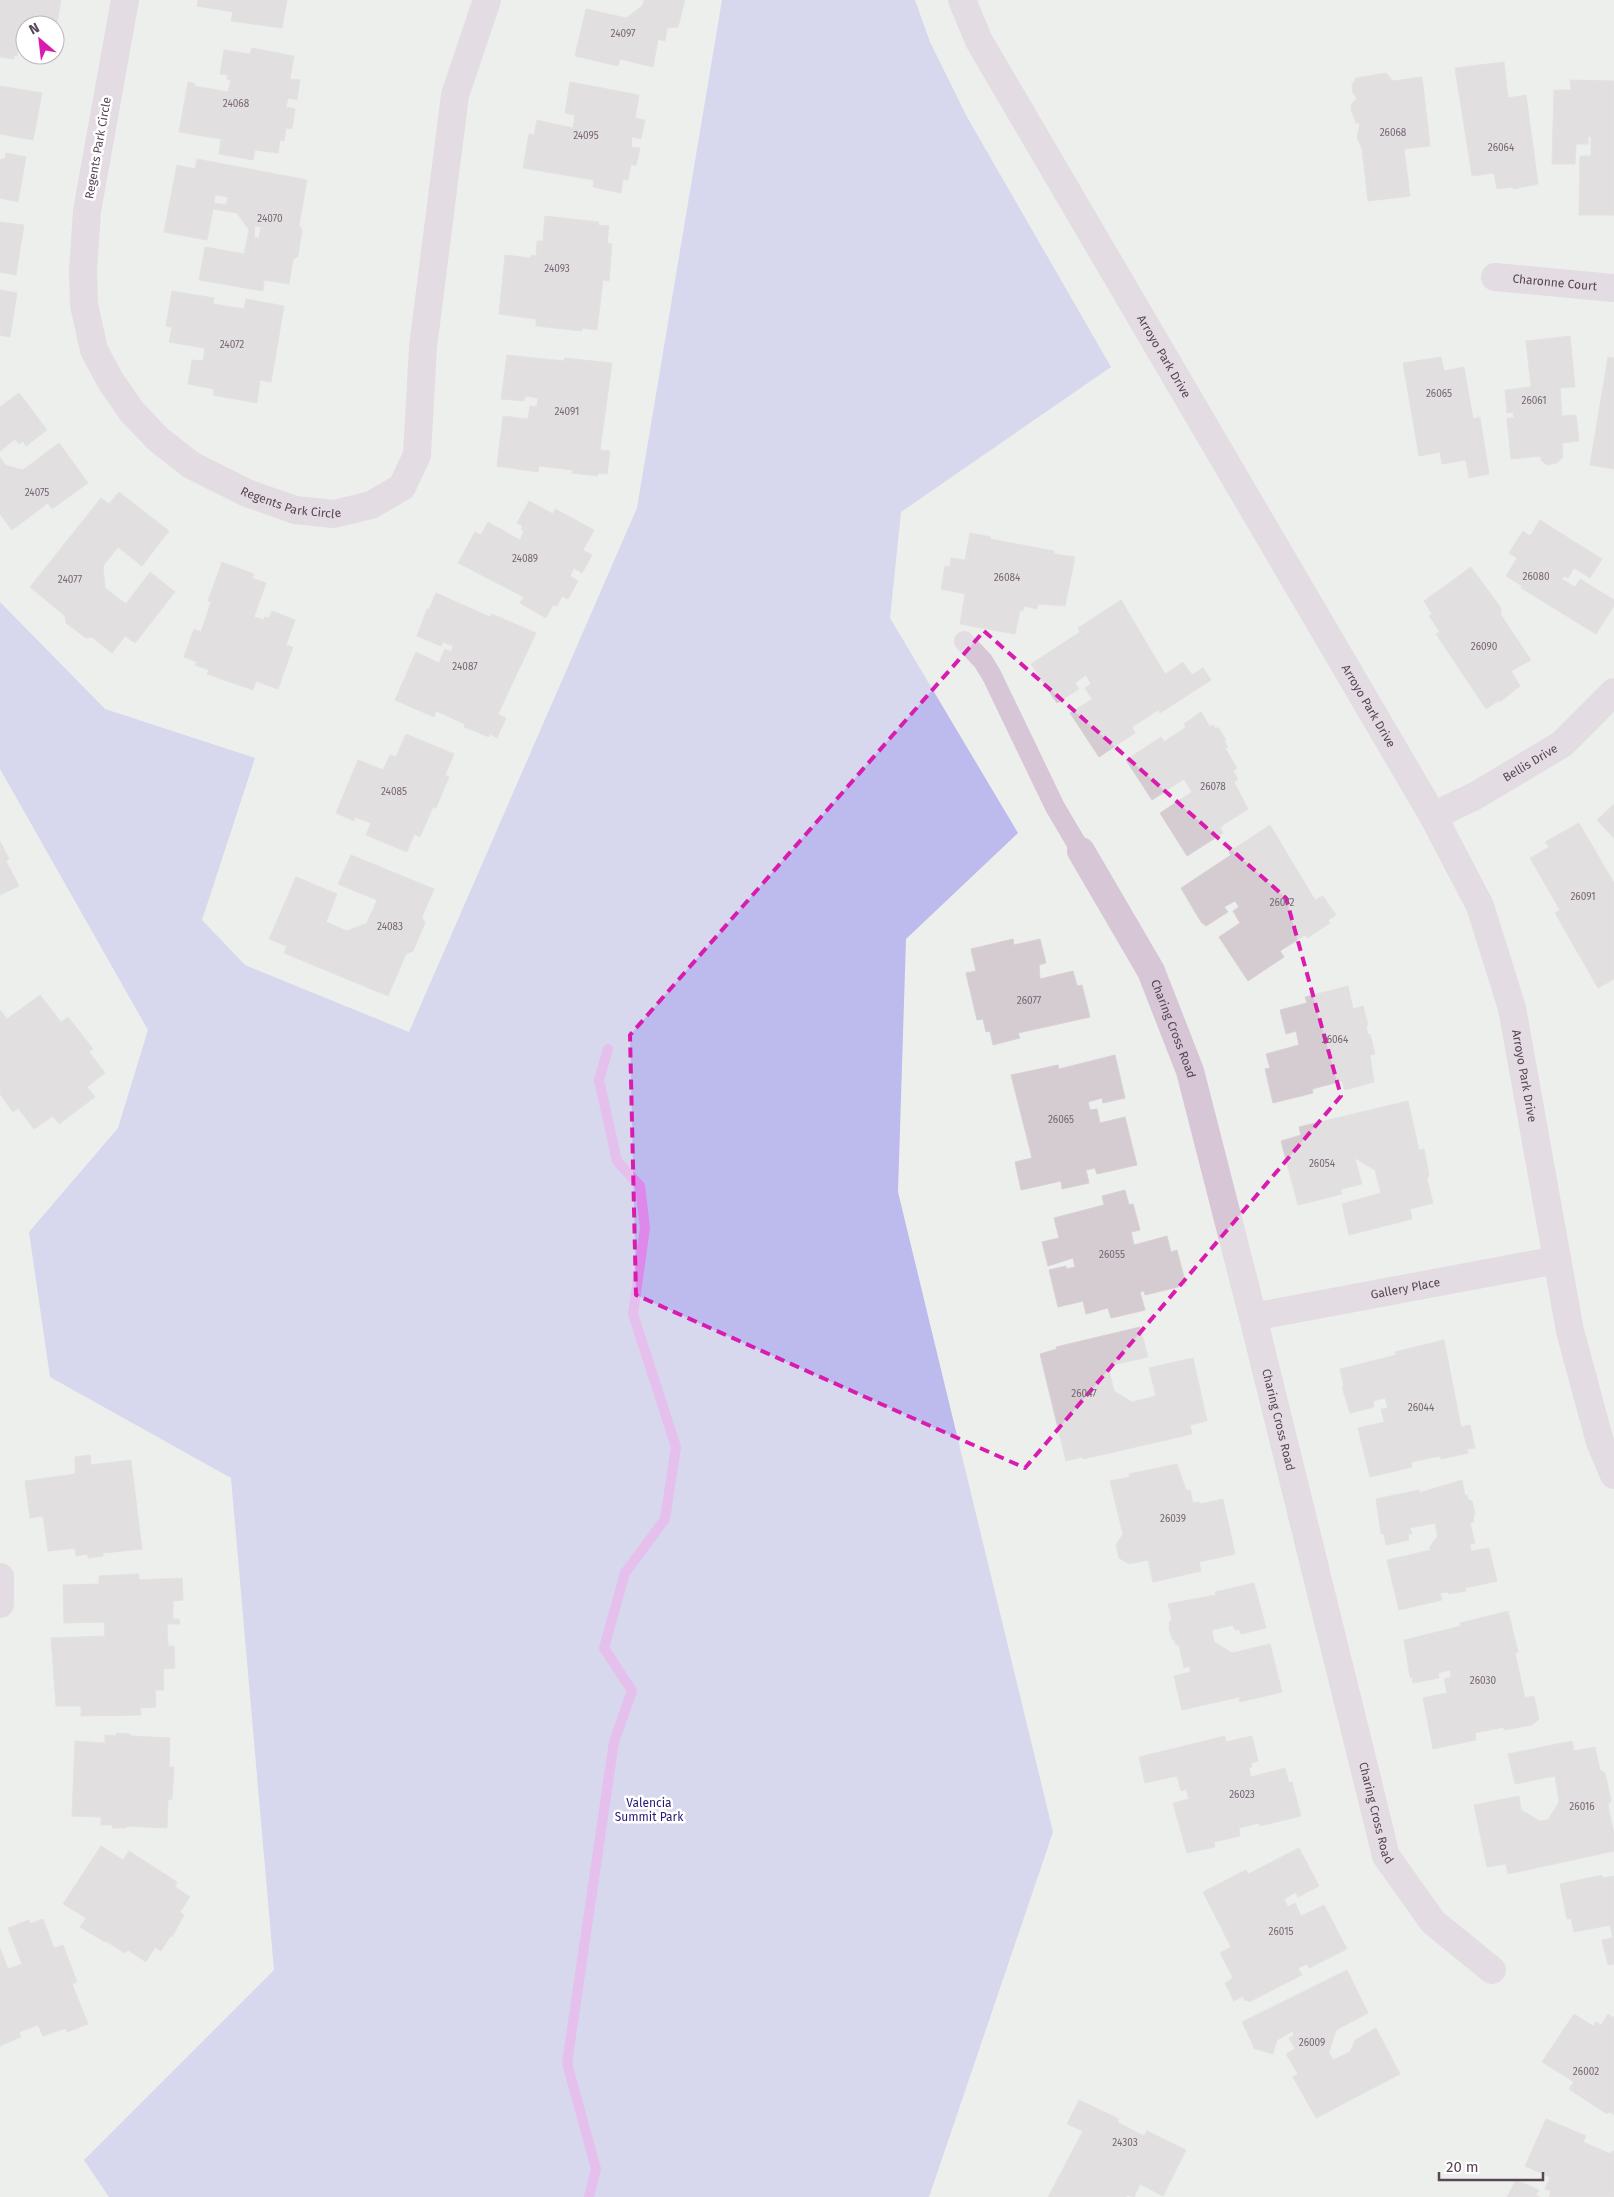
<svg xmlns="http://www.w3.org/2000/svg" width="1614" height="2197" viewBox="0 0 1614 2197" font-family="'Fira Sans',sans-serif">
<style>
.green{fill:#bdbaed}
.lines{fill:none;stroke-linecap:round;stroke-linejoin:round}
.stream{stroke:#dd88ea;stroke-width:10}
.building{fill:#d4ccd1;stroke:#d8d0d5;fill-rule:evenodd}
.service{stroke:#d7c6d5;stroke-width:20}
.minor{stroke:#d7c6d5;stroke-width:28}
.marked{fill:none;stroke:#d91caf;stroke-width:4;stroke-dasharray:10 6;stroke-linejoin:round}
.labels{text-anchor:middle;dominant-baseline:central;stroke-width:5;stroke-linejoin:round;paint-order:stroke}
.number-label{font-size:10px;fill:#786775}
.street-label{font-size:12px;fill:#594556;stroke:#fff}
.park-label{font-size:12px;fill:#271878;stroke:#fff}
</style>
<rect width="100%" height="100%" fill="#edefec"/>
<polygon class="green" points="722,0 915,0 930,42 967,117 1111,367 901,512 890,618 1018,833 906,939 898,1192 1053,1832 929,2197 109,2197 84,2160 274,1970 231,1478 50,1377 29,1232 118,1128 148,1030 0,769 0,602 105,709 255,758 202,920 245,965 409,1032 637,508"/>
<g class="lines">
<polyline class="stream" points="589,2197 596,2169 567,2063 614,1742 632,1691 604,1648 625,1573 665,1519 676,1447 633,1314 645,1228 640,1186 617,1161 599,1080 608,1049"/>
</g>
<g class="building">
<polygon points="0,0 61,0 57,23 32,18 31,23 25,25 25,35 20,35 17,56 14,55 14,59 0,57"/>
<polygon points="198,0 287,0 282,28 231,21 233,12 197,6"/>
<polygon points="644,0 685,0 678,27 667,28 665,41 658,39 653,67 620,59 618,66 575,56 586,9 626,18 643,5"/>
<polygon points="252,48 294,56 290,79 300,80 297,100 288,98 286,107 295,109 292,129 286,128 284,141 280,140 278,153 255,150 253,160 219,154 221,139 179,132 188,82 195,84 194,86 228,92 231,80 227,79 228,75 220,74 224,50 250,54"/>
<polygon points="1504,62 1508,98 1526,95 1538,184 1513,189 1513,187 1497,189 1494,173 1472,176 1455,68"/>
<polygon points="1386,73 1393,81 1422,77 1430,146 1404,149 1410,196 1368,201 1362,149 1357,138 1360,123 1356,123 1351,110 1352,104 1357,98 1353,93 1352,85 1356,78"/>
<polygon points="1570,80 1614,81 1614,215 1579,215 1580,156 1591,156 1591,136 1588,137 1588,144 1576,144 1575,164 1552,164 1554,90 1571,90"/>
<polygon points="570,82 639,95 635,118 645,120 641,139 632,137 631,147 640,148 636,166 631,164 628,180 623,179 621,193 593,187 594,180 523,168 529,134 534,135 537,120 573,128 575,115 565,113"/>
<polygon points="0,86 42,93 33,140 0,134"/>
<polygon points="6,153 26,157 18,202 0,198 0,161 1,159 5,159"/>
<path d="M197,159L307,180L299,225L302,230L298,256L293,260L289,284L264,280L263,291L199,280L205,247L244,254L249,230L237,213L213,209L207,240L164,232L177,165L195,169ZM215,195L228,197L226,205L214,203ZM255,226L261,227L259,238L254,237Z"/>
<polygon points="545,216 599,222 598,225 609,226 607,243 612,244 609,281 603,280 597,330 582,328 582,331 536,326 536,319 499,314 505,255 531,258 531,255 536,256 537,241 543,241"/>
<polygon points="0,222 24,225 16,275 0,272"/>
<polygon points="0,290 17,293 10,337 0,335"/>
<polygon points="172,291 214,298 213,304 244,309 246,299 284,306 271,382 260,380 257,403 213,395 214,389 188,384 192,360 203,361 205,348 169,342 172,327 166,326"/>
<polygon points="1570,336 1575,387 1560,388 1562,416 1576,415 1579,441 1562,443 1563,457 1557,463 1547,465 1541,460 1541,456 1511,459 1507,418 1514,418 1513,412 1507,413 1505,390 1531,387 1526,341"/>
<polygon points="507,355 564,361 565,358 612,363 600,450 610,451 607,474 598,473 598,476 572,473 572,470 539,466 538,472 497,466 503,416 528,419 530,406 537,407 538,398 525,396 524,401 501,399"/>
<polygon points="1441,357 1444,371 1464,367 1473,419 1480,417 1489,474 1469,478 1466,460 1442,464 1440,452 1419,456 1403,363"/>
<polygon points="1608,357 1614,358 1614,469 1590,465"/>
<polygon points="19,393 47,430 26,446 23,441 19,444 15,439 0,451 0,407"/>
<polygon points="59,443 88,483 52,509 48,503 12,530 0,514 0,457 5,465 23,470"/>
<polygon points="119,492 169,531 142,566 118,547 103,566 105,588 126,604 150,572 175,592 135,643 125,636 112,653 92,637 86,638 66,623 65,616 30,587 101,498 109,504"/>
<polygon points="529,501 553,514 555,509 594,530 583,550 592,555 582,573 574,568 570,576 578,581 568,599 562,596 557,606 553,605 546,618 520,603 524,597 458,563 475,532 481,535 488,522 520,540 524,531 521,529 523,526 517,523"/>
<polygon points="1540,520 1602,559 1590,578 1574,568 1568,578 1564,576 1562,579 1575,587 1580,579 1614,600 1614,606 1596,634 1521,588 1522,586 1506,576 1517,558 1509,553 1523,531 1530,536"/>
<polygon points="970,533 991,537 990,539 1054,551 1054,554 1075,557 1065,606 1038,604 1037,609 1024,606 1023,611 1020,611 1015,634 960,624 965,594 941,589 945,566 950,567 951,558 965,560"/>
<polygon points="222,562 254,574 252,578 266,583 254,617 264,620 265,617 269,618 272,611 295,620 286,645 293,647 278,689 256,681 253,690 207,674 209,670 195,665 197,662 184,657 194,629 201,632 211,602 208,601"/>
<polygon points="1471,567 1501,608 1501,615 1531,660 1511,671 1520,686 1500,702 1499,700 1486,709 1436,634 1440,632 1429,616 1432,614 1424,601"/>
<polygon points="436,593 490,617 492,614 536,633 498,714 506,718 497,738 490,734 489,737 464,727 465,724 436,711 434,717 395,700 416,652 439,663 445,649 451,652 453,646 443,642 441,646 417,636 427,609 429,609"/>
<polygon points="1121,600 1165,674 1183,662 1192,675 1203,668 1211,680 1160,713 1158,710 1132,727 1135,733 1099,757 1070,713 1092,699 1085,688 1091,684 1086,675 1075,683 1079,689 1057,703 1031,664 1080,632 1078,628"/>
<polygon points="1201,712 1210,727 1213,725 1216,729 1218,727 1226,740 1224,741 1228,747 1225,748 1237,768 1233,771 1238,779 1234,782 1248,809 1220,827 1223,833 1187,856 1160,813 1192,792 1184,779 1152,800 1126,760 1161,737 1164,742 1186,727 1184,724"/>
<polygon points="406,734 454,754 445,775 449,777 436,808 433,807 420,837 414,834 407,852 366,835 371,823 355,817 354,821 336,813 358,760 383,770 390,755 396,757"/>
<polygon points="1614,804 1614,838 1597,820"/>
<polygon points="1579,823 1614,883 1614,979 1598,988 1555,913 1560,910 1530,858 1549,847 1545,842"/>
<polygon points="1270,825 1315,900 1323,896 1336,915 1328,920 1330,923 1307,938 1305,935 1280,951 1284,957 1248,981 1219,937 1240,923 1233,911 1239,907 1235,901 1224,907 1228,912 1206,926 1201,922 1181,888 1231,855 1229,852"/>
<polygon points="0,841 9,859 6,861 19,886 0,895"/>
<polygon points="351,855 434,889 422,917 425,923 413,951 406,954 388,996 284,953 287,946 269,939 296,877 337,894 326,922 347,931 367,923 377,900 338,884"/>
<polygon points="1013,939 1014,945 1040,939 1046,963 1039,965 1040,979 1073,971 1077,986 1082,985 1090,1017 1018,1033 1020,1038 993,1045 990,1031 986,1032 983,1019 977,1020 966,973 976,971 971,949"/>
<polygon points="1348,986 1353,1009 1363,1006 1368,1025 1366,1026 1368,1035 1370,1034 1375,1054 1370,1055 1374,1082 1345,1090 1342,1081 1312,1089 1313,1093 1273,1103 1265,1069 1270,1068 1266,1054 1299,1045 1296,1031 1286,1034 1280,1010 1307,1003 1305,997"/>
<polygon points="40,995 61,1022 68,1017 93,1049 89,1052 105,1073 87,1087 95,1097 59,1124 53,1116 34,1129 18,1108 13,1112 0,1094 0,1010 7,1019"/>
<polygon points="1115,1055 1125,1098 1103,1103 1102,1098 1088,1102 1090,1110 1097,1109 1100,1123 1125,1117 1137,1165 1097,1174 1095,1168 1086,1170 1089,1183 1062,1189 1061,1181 1021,1190 1015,1162 1032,1158 1011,1075 1058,1065 1059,1069"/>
<polygon points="1408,1101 1419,1150 1424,1149 1429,1174 1427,1179 1433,1203 1410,1209 1412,1219 1349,1235 1342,1204 1381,1193 1375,1170 1355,1158 1362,1184 1341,1189 1342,1194 1298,1205 1281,1141 1301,1135 1299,1127"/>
<polygon points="1125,1190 1129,1205 1133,1204 1140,1230 1131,1232 1134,1245 1167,1236 1171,1252 1177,1250 1186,1285 1145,1295 1144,1291 1140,1292 1145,1310 1111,1318 1108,1308 1086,1314 1083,1301 1058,1307 1049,1270 1066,1266 1066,1269 1075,1267 1073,1258 1048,1266 1042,1242 1059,1238 1054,1218 1104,1205 1102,1196"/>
<polygon points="1140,1327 1148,1357 1108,1366 1114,1391 1132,1402 1156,1396 1149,1368 1193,1358 1207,1421 1190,1425 1192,1434 1083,1459 1082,1457 1066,1461 1040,1354 1057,1349 1056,1347"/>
<polygon points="1444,1340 1461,1427 1470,1425 1475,1448 1467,1449 1468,1453 1441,1459 1440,1456 1411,1462 1412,1467 1370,1477 1358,1428 1384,1422 1381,1409 1388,1408 1385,1398 1373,1401 1374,1407 1350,1413 1342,1387 1344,1387 1340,1369 1396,1355 1395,1352"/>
<polygon points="90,1455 91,1465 131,1460 142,1549 103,1553 103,1556 88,1558 88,1554 76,1556 75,1548 48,1551 43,1516 30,1518 25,1481 75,1474 75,1457"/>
<polygon points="1177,1464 1186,1490 1190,1490 1193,1503 1199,1502 1200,1504 1223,1499 1235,1554 1199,1562 1201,1571 1153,1582 1148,1560 1129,1564 1119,1558 1116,1545 1123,1534 1110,1481 1130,1477 1129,1474"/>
<polygon points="1462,1480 1465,1496 1467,1495 1469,1500 1472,1501 1475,1514 1473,1517 1474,1522 1470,1523 1475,1543 1470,1544 1471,1551 1489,1548 1497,1581 1465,1588 1466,1591 1449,1594 1448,1592 1440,1593 1442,1600 1399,1610 1387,1560 1431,1550 1429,1548 1436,1538 1438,1538 1435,1523 1410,1528 1412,1534 1408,1534 1409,1540 1386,1545 1384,1534 1381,1534 1376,1499 1419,1490 1419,1493"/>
<polygon points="139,1574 139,1580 182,1578 183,1600 173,1601 173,1619 179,1619 180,1624 167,1624 168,1646 174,1646 175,1668 163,1669 164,1690 155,1690 156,1707 140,1708 141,1715 81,1716 81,1706 56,1706 51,1638 105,1636 104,1622 64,1623 63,1585 99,1584 99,1576"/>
<polygon points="1254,1583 1266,1628 1241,1634 1239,1629 1235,1630 1233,1625 1212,1630 1214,1642 1232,1653 1270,1644 1282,1692 1240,1702 1239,1697 1182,1710 1174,1676 1191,1672 1189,1666 1184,1668 1179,1645 1176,1645 1175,1641 1172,1639 1169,1628 1170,1621 1172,1620 1168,1604 1216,1595 1215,1592"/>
<polygon points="1508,1611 1518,1652 1515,1653 1525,1698 1534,1696 1539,1719 1532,1725 1504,1730 1504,1727 1475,1733 1476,1740 1433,1749 1423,1698 1447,1693 1444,1679 1451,1677 1450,1670 1438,1673 1439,1678 1413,1683 1412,1677 1410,1677 1404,1640 1461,1626 1460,1623"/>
<polygon points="116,1733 130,1734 130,1736 170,1738 169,1767 174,1767 172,1799 168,1800 167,1828 127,1826 126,1828 112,1828 113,1825 101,1825 101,1817 72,1816 75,1741 105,1743 105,1735 116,1736"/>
<polygon points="1225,1736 1226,1742 1252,1736 1258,1761 1251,1763 1252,1767 1249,1768 1251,1777 1285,1768 1289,1783 1292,1782 1301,1816 1260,1826 1259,1823 1239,1828 1240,1836 1214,1842 1215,1847 1187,1853 1173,1803 1189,1799 1186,1789 1181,1791 1177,1776 1145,1783 1139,1757"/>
<polygon points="1572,1741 1574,1751 1595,1747 1600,1770 1605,1773 1611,1800 1608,1805 1614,1834 1614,1851 1508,1874 1506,1864 1487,1867 1474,1805 1519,1796 1521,1810 1540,1821 1548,1820 1559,1802 1555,1776 1515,1784 1508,1754"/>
<polygon points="101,1846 123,1860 129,1851 177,1882 175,1887 190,1897 180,1912 184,1915 172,1937 171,1935 161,1951 155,1947 146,1962 128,1950 125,1953 106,1941 105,1942 80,1927 86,1918 63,1904"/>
<polygon points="1299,1848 1319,1886 1298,1897 1296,1892 1284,1899 1288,1907 1295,1903 1301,1916 1324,1905 1347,1949 1309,1968 1307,1964 1298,1968 1302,1975 1249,2002 1248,2000 1245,2001 1243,1996 1234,2001 1225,1983 1233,1978 1220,1953 1231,1947 1203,1892 1246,1870 1248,1874"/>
<polygon points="1602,1875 1602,1878 1614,1876 1614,1964 1608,1965 1602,1940 1613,1938 1610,1925 1574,1932 1571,1918 1567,1919 1560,1884"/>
<polygon points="43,1919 54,1948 63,1945 77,1982 72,1984 88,2024 67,2032 66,2028 43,2036 38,2025 19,2032 21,2037 0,2046 0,1948 8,1969 22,1964 8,1928 29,1920 30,1924"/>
<polygon points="1347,1970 1368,2013 1336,2030 1329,2052 1333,2060 1350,2052 1355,2040 1376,2028 1400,2074 1316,2118 1293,2077 1298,2074 1286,2054 1295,2049 1289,2038 1294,2035 1293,2031 1277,2040 1273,2054 1253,2048 1253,2045 1242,2022"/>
<polygon points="1574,2014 1593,2026 1596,2022 1601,2025 1608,2014 1613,2018 1614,2016 1614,2115 1609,2112 1607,2114 1569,2089 1574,2082 1542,2062"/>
<polygon points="1079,2100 1119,2119 1117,2122 1144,2136 1147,2131 1186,2150 1163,2196 1140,2184 1134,2197 1127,2195 1126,2197 1048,2197 1083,2131 1067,2124"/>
<polygon points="1546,2119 1586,2136 1583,2142 1611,2154 1612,2151 1614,2151 1614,2197 1549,2197 1551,2191 1545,2189 1550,2177 1525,2166"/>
<polygon points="1516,2180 1539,2190 1536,2195 1540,2197 1507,2197"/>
</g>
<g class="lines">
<polyline class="service" points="964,641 983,661 992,676 1055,807 1081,851"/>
<g class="minor">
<path id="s1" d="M125,0L87,211L83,270L84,305L94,350L110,380L132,412L158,439L191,465L247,493L295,510L334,514L371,505L402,487L417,455L423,347L455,95L487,0"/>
<path id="s2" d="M962,0L979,41L1433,816L1480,906L1512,1008L1570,1331L1600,1442L1614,1475"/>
<path id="s3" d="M1495,277L1614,288"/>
<path id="s4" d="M1433,816L1475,796L1562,744L1614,692"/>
<path id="s5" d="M1081,851L1151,971L1190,1071L1253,1317L1386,1856L1433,1922L1492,1970"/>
<path id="s6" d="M1253,1317L1557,1260"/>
<polyline points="0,1577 0,1604"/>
</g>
</g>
<path d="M0 0H1614V2197H0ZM984,631L1286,898L1341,1096L1025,1468L636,1295L630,1035Z" fill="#edefec" fill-opacity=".55" fill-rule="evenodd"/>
<path class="marked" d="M984,631L1286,898L1341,1096L1025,1468L636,1295L630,1035Z"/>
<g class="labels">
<g class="number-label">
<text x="623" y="34">24097</text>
<text x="236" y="104">24068</text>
<text x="1393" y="133">26068</text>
<text x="586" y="136">24095</text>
<text x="1501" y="148">26064</text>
<text x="270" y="219">24070</text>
<text x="557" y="269">24093</text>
<text x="232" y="345">24072</text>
<text x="1439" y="394">26065</text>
<text x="1534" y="401">26061</text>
<text x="567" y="412">24091</text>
<text x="37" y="493">24075</text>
<text x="525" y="559">24089</text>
<text x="1536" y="577">26080</text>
<text x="1007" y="578">26084</text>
<text x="70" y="580">24077</text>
<text x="1484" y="647">26090</text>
<text x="465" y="667">24087</text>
<text x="1213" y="787">26078</text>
<text x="394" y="792">24085</text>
<text x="1583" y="897">26091</text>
<text x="1282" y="903">26072</text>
<text x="390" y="927">24083</text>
<text x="1029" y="1001">26077</text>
<text x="1335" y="1040">26064</text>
<text x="1061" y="1120">26065</text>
<text x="1322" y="1164">26054</text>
<text x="1112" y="1255">26055</text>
<text x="1084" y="1394">26047</text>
<text x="1421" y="1408">26044</text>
<text x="1173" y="1519">26039</text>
<text x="1483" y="1681">26030</text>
<text x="1242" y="1795">26023</text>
<text x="1582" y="1807">26016</text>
<text x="1281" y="1932">26015</text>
<text x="1312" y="2043">26009</text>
<text x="1586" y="2072">26002</text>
<text x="1125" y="2143">24303</text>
</g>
<g class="street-label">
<text transform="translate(98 148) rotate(-80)">Regents Park Circle</text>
<text stroke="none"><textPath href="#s3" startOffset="60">Charonne Court</textPath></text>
<text stroke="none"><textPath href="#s2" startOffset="410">Arroyo Park Drive</textPath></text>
<text stroke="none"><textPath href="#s1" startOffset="615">Regents Park Circle</textPath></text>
<text stroke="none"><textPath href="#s2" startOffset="815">Arroyo Park Drive</textPath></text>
<text stroke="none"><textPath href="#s4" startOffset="111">Bellis Drive</textPath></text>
<text stroke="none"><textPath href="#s5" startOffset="201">Charing Cross Road</textPath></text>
<text stroke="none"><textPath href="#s2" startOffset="1220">Arroyo Park Drive</textPath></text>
<text stroke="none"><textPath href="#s6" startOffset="155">Gallery Place</textPath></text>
<text stroke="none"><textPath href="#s5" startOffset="606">Charing Cross Road</textPath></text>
<text stroke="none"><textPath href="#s5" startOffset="1011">Charing Cross Road</textPath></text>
</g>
<g class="park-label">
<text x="649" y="1803">Valencia<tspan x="649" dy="14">Summit Park</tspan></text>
</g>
</g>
<g transform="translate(40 40) rotate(332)"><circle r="24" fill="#ffffff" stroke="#bdb5bb"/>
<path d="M0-4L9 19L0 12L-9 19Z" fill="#d91caf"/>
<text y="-8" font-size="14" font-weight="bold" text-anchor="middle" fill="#594556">N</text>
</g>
<path d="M1439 2172v8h104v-8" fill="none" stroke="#594556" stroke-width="2.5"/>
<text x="1446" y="2172" font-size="15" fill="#594556" stroke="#ffffff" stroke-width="4" paint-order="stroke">20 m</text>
</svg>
